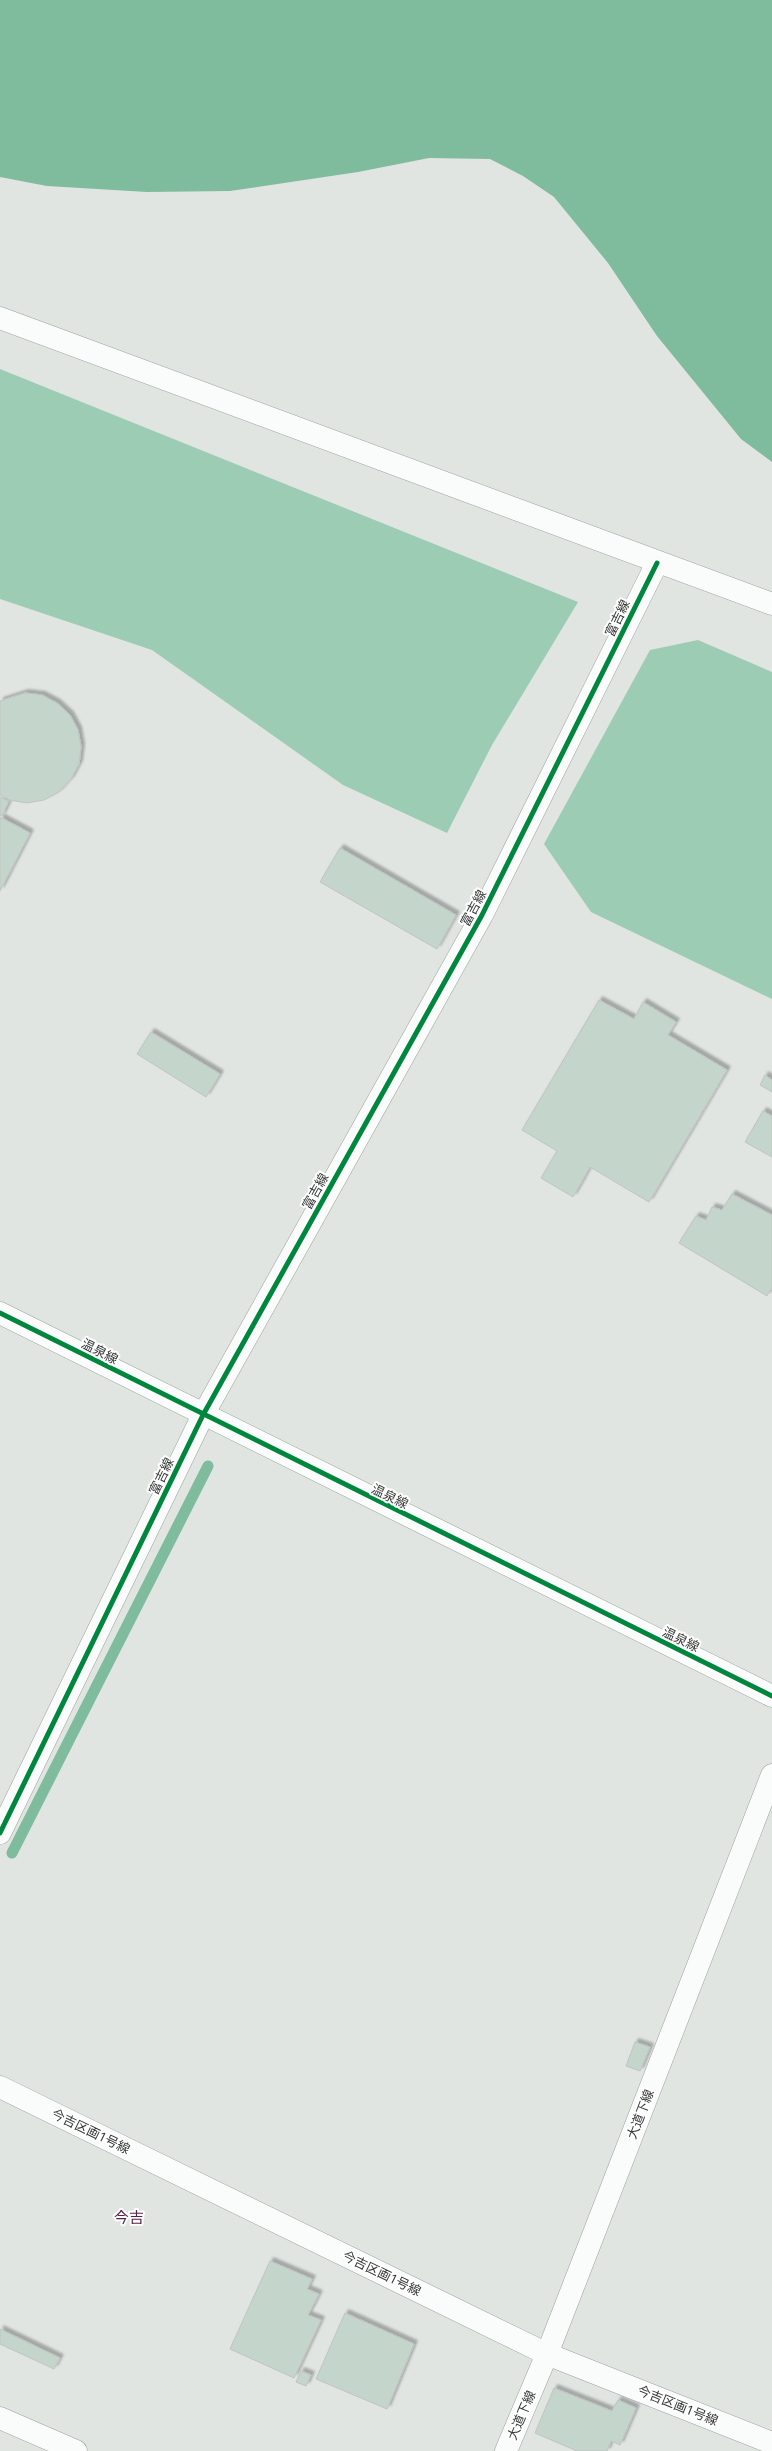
<svg xmlns="http://www.w3.org/2000/svg" width="772" height="2451" viewBox="0 0 772 2451" font-family="'Noto Sans','Noto Sans JP',sans-serif">
<style>
.forest{fill:#9cccb3}
.water{fill:#7fbb9d}
.lines{fill:none;stroke-linecap:round;stroke-linejoin:round}
.stream{stroke:#7fbb9d;stroke-width:11}
.building{fill:#c4d6cc;stroke:#c0c3c2;filter:url(#shadow)}
.minor-casing{stroke:#9ea19f;stroke-width:23}
.minor{stroke:#fafbfb;stroke-width:22}
.cycleway-casing{stroke:#fff;stroke-width:8}
.cycleway{stroke:#00873e;stroke-width:5}
.labels{text-anchor:middle;dominant-baseline:central;stroke-width:4;stroke-linejoin:round;paint-order:stroke}
.street-label{font-size:13px;fill:#343735;stroke:#fff}
.quarter-label{font-size:15px;fill:#592049;stroke:#fff}
</style>
<defs>
<filter id="shadow"><feDropShadow dx="3.5" dy="-3.5" stdDeviation="1" flood-color="#0004"/></filter>
</defs>
<rect width="100%" height="100%" fill="#e0e5e2"/>
<g class="forest">
<polygon points="0,369 578,602 492,745 447,833 343,785 152,650 0,599"/>
<polygon points="698,640 772,672 772,999 591,912 544,844 650,650"/>
</g>
<polygon class="water" points="0,0 772,0 772,462 741,439 657,336 608,263 554,197 523,176 490,159 429,158 358,172 230,191 147,192 47,186 0,177"/>
<g class="lines">
<polyline class="stream" points="12,1853 208,1466"/>
</g>
<g class="building">
<polygon points="25,693 42,695 57,703 70,715 78,730 81,747 79,764 71,779 59,792 44,800 27,803 10,800 0,795 0,701"/>
<polygon points="0,797 9,801 2,816 0,815"/>
<polygon points="0,817 30,833 0,891"/>
<polygon points="340,848 456,915 437,949 320,882"/>
<polygon points="599,1000 634,1019 643,1002 676,1022 668,1035 727,1070 649,1202 590,1167 573,1197 541,1178 557,1151 522,1130"/>
<polygon points="151,1032 220,1074 206,1097 137,1054"/>
<polygon points="765,1075 772,1080 772,1092 760,1085"/>
<polygon points="763,1111 772,1116 772,1157 745,1142"/>
<polygon points="732,1194 772,1215 772,1291 770,1290 767,1296 679,1243 696,1216 706,1220 712,1207 722,1210"/>
<polygon points="635,2042 650,2047 640,2071 626,2066"/>
<polygon points="270,2261 312,2279 307,2289 319,2294 308,2315 321,2320 294,2378 230,2349"/>
<polygon points="345,2313 414,2344 387,2409 316,2379"/>
<polygon points="0,2329 60,2358 54,2369 0,2344"/>
<polygon points="301,2371 311,2375 306,2386 296,2382"/>
<polygon points="554,2388 612,2411 618,2400 636,2408 620,2445 611,2441 607,2451 577,2451 535,2433"/>
</g>
<g class="lines">
<g class="minor-casing">
<g id="minor">
<polyline points="0,318 772,604"/>
<polyline points="0,1313 772,1696"/>
<polyline points="0,1833 203,1415 482,915 657,563"/>
<polyline points="0,2087 547,2354 772,2443"/>
<polyline points="0,2418 76,2451"/>
<polyline points="506,2451 547,2354 772,1775"/>
</g>
</g>
<use href="#minor" class="minor"/>
<g class="cycleway-casing">
<g id="cycleway">
<polyline points="0,1313 772,1696"/>
<polyline points="0,1833 203,1415 482,915 657,563"/>
</g>
</g>
<use href="#cycleway" class="cycleway"/>
</g>
<g class="labels">
<g class="street-label">
<text transform="translate(617 618) rotate(-64)">富吉線</text>
<text transform="translate(473 908) rotate(-62)">富吉線</text>
<text transform="translate(315 1191) rotate(-61)">富吉線</text>
<text transform="translate(100 1351) rotate(27)">温泉線</text>
<text transform="translate(161 1476) rotate(-64)">富吉線</text>
<text transform="translate(390 1496) rotate(26)">温泉線</text>
<text transform="translate(681 1639) rotate(26)">温泉線</text>
<text transform="translate(640 2114) rotate(-69)">大道下線</text>
<text transform="translate(91 2131) rotate(26)">今吉区画1号線</text>
<text transform="translate(382 2273) rotate(26)">今吉区画1号線</text>
<text transform="translate(678 2405) rotate(22)">今吉区画1号線</text>
<text transform="translate(521 2415) rotate(-67)">大道下線</text>
</g>
<g class="quarter-label">
<text x="129" y="2217">今吉</text>
</g>
</g>
</svg>
